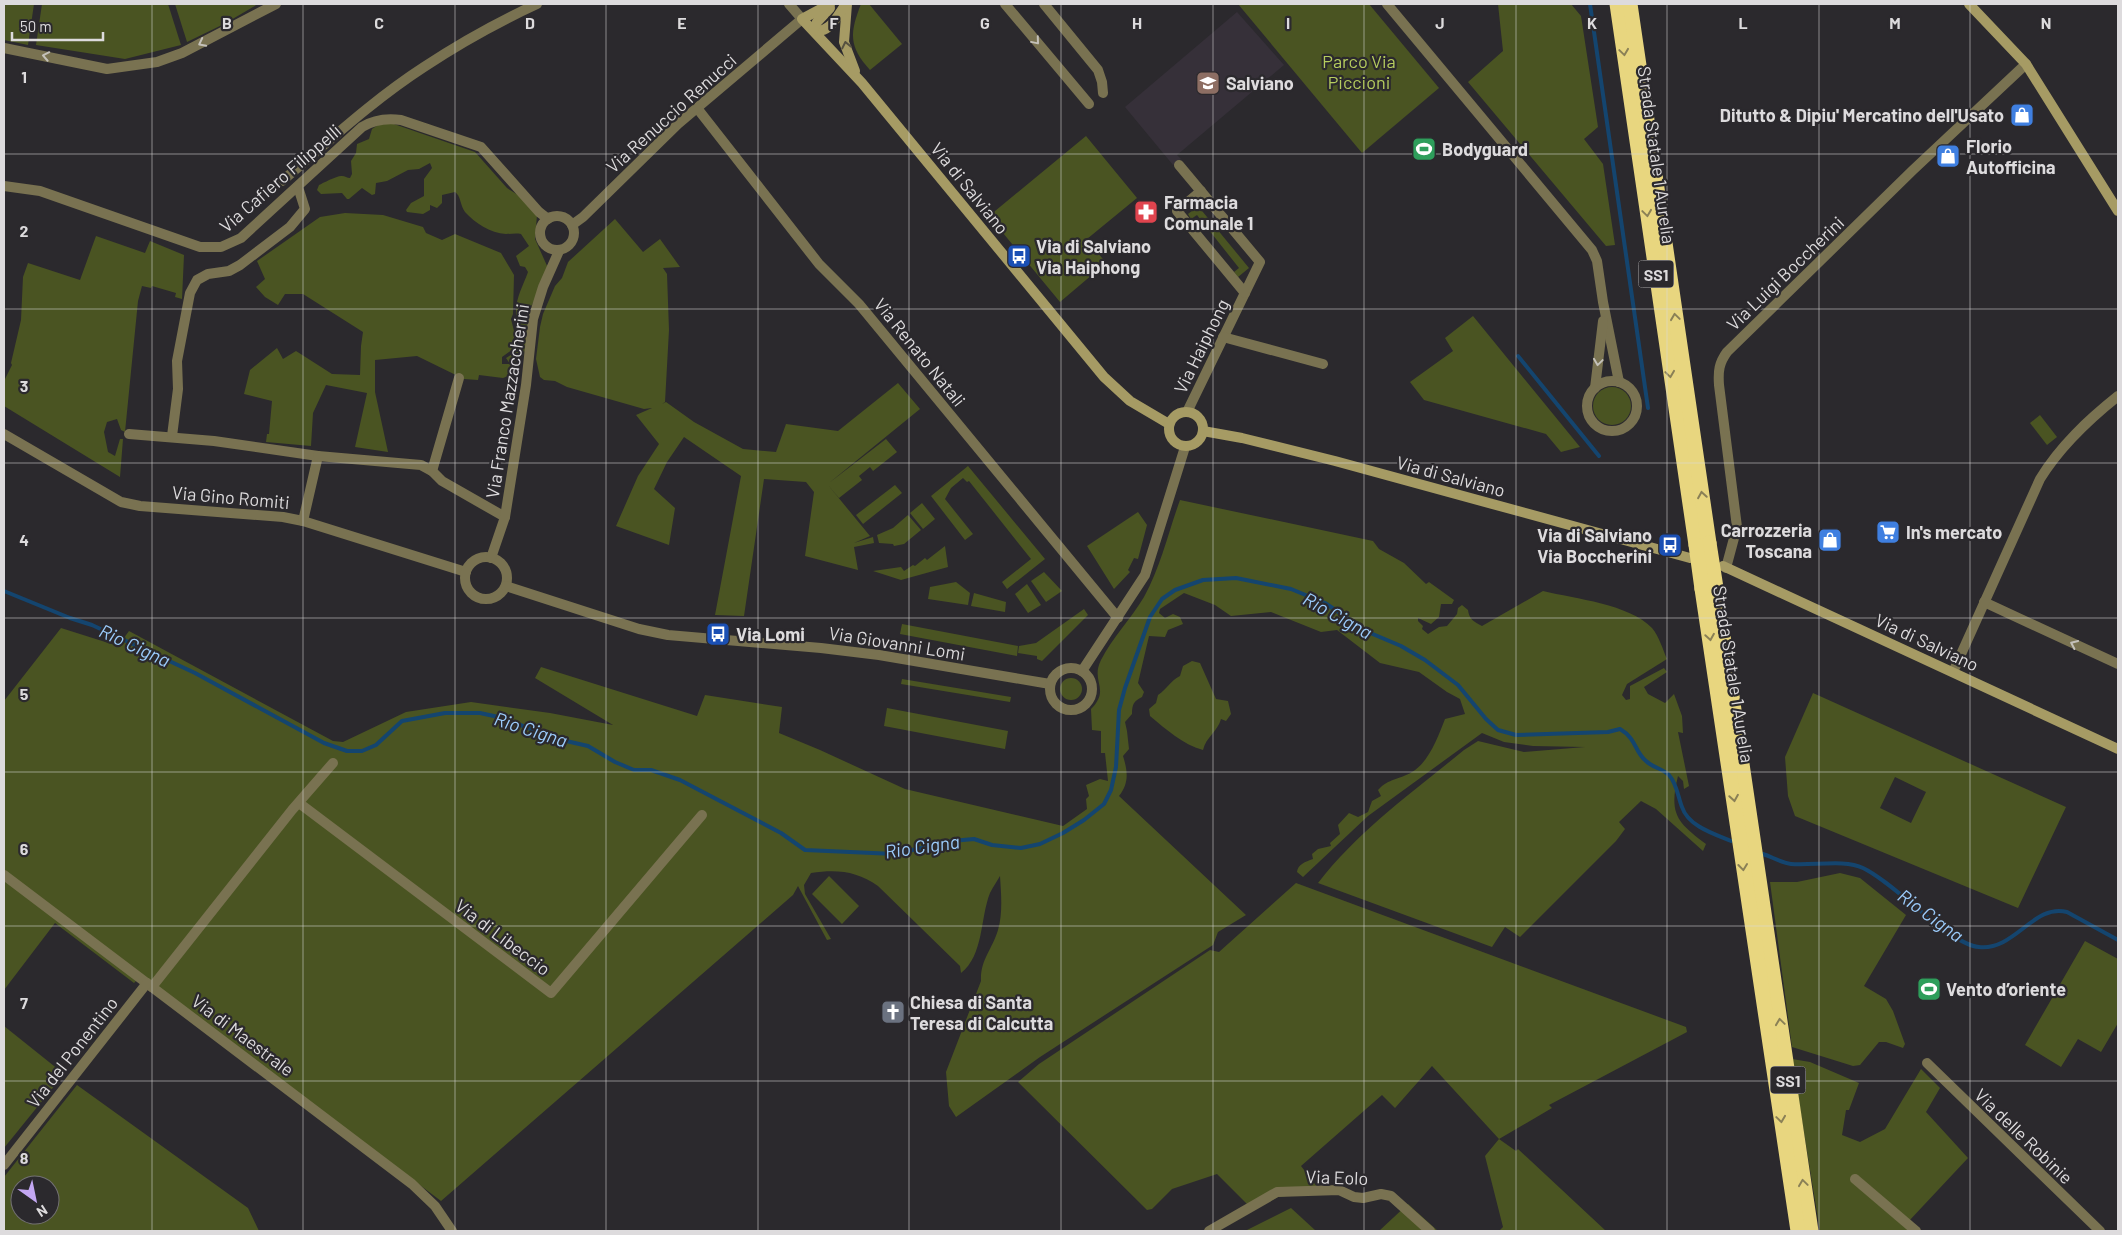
<svg xmlns="http://www.w3.org/2000/svg" width="2122" height="1235" viewBox="0 0 2122 1235" font-family="Barlow,sans-serif">
<style>
.built{fill:#363039}
.green{fill:#4a5422;fill-rule:evenodd}
.lines{fill:none;stroke-linecap:round;stroke-linejoin:round}
.stream{stroke:#14456f;stroke-width:4}
.street{stroke:#797251;stroke-width:10}
.secondary{stroke:#a69b64;stroke-width:10}
.highway{stroke:#e8d67f;stroke-width:15}
.highway-bridge{stroke:#e8d67f;stroke-width:15}
.oneway{stroke:#c4c1ba}
.oneway2{stroke:#565140}
.oneway3{stroke:#8a8056}
.grid{fill:none;stroke:#dddbdd;stroke-width:1;stroke-opacity:0.55}
.labels{text-anchor:middle;dominant-baseline:central;stroke-width:4.5;stroke-linejoin:round;paint-order:stroke}
.shield{fill:#2b292d;stroke:#a8a6a8;stroke-width:1}
.shield-label{font-size:16px;font-weight:bold;fill:#dddbdd}
.park-label{font-size:18px;fill:#b6cd5e;stroke:#2b292d}
.poi-label{font-size:18px;font-weight:bold;fill:#dddbdd;stroke:#2b292d;text-anchor:start}
.street-label{font-size:18px;fill:#dddbdd;stroke:#2b292d}
.water-label{font-size:19px;font-style:italic;fill:#9bcbfb;stroke:#2b292d}
.grid-label{font-size:16px;text-anchor:middle;font-weight:bold;fill:#dddbdd;stroke:#2b292d;stroke-width:4.5;stroke-linejoin:round;paint-order:stroke}
</style>
<rect width="100%" height="100%" fill="#2b292d"/>
<polygon class="built" points="1237,12 1284,65 1177,155 1181,159 1173,165 1125,107"/>
<g class="green">
<polygon points="4,4 34,4 28,45 4,40"/>
<polygon points="42,4 168,4 181,45 125,59 36,45"/>
<polygon points="175,4 258,4 224,24 187,42"/>
<path d="M861,4H869L902,44L870,70C848,46 850,32 861,4Z"/>
<polygon points="1238,4 1369,4 1439,88 1362,153"/>
<polygon points="1498,4 1571,4 1581,16 1598,127 1584,139 1603,164 1615,245 1606,246 1468,82 1503,51"/>
<path d="M391,123L475,152L507,188L518,195L537,215L535,239L548,268L538,287V295L528,311L527,344L523,356L512,364L513,374L503,378L479,375L478,380L464,379L417,356L375,360V392L388,452L355,447L367,393L326,385L313,413L311,446L266,442L267,434H269L272,401L244,394L250,370L277,348L283,359L296,351L332,374L360,375L361,346L363,332L303,294H285L278,305L265,297L256,287L265,279L257,261L320,217L345,213L383,215L423,227L426,233L442,240L455,234L501,253L514,275L513,314L511,319L515,335L513,340L515,344L513,349L502,357V364H510L506,358L517,351C522,335 517,329 516,315C515,299 523,286 528,272L525,267L520,266L516,256L529,246L521,234C516,233 511,234 506,234C490,233 475,223 465,212C460,205 461,196 455,192L442,195V203L437,208L430,205V210L423,214L407,212L406,210L411,203L424,196V179L432,168L430,163L419,169L408,170L387,181L376,183L375,194L372,195L362,188L349,199H347L342,193L321,194L317,190L319,185C323,183 338,175 342,176C345,176 347,178 350,178L352,174L351,161L356,153L357,144L369,139L372,129L378,125Z"/>
<polygon points="1086,136 1137,198 1087,239 1106,263 1060,302 989,216"/>
<polygon points="1198,206 1249,268 1238,277 1234,272 1239,268 1197,215 1191,219 1188,214"/>
<polygon points="615,219 643,252 660,239 680,267 663,268 667,274 669,330 665,402 662,404 666,402 694,422 743,449 776,452 786,424 838,431 898,383 920,409 829,483 886,439 897,452 873,471 870,467 859,476 862,480 839,498 828,485 870,536 854,543 873,537 874,543 854,547 858,570 805,556 814,492 806,482 764,479 744,616 715,615 741,476 684,437 667,462 654,489 675,508 669,545 616,526 638,476 659,444 636,415 652,408 644,409 567,387 555,381 544,380 540,377 536,359 540,327 543,314 555,286 562,278 568,262"/>
<polygon points="96,236 145,253 150,241 184,255 182,299 175,297 176,293 152,286 151,288 142,286 138,301 125,432 121,430 117,419 107,422 104,432 108,452 115,456 120,439 123,439 120,477 4,406 4,381 12,365 11,363 21,320 23,277 28,263 80,280"/>
<polygon points="1473,316 1580,447 1561,452 1546,434 1424,400 1410,382 1453,351 1445,338"/>
<circle cx="1612" cy="406" r="19"/>
<polygon points="2040,415 2057,437 2047,445 2030,423"/>
<polygon points="968,466 1045,559 1007,589 1002,582 1031,559 969,481 967,482 963,478 951,488 945,499 973,534 965,540 931,496"/>
<polygon points="895,485 902,493 863,524 856,515"/>
<path d="M1180,500L1373,541L1379,549L1404,563L1426,584L1429,582L1454,600L1452,604H1441L1439,617L1431,624L1418,618V621L1423,626L1422,629L1428,634L1439,627L1447,626L1457,614L1458,608L1462,605L1468,610C1469,619 1474,622 1482,626L1543,591C1576,599 1629,604 1652,628C1659,636 1663,650 1667,659L1627,684L1622,695L1626,700L1630,699V686L1664,668L1667,672L1644,687L1648,694L1665,703L1674,694L1682,716L1683,733L1678,732L1689,786L1684,789L1683,781L1678,776C1669,813 1676,822 1706,844L1703,851L1656,809L1641,801L1619,822L1625,829L1616,841L1520,937L1505,927L1492,947L1318,883C1359,830 1413,792 1464,750L1478,741L1524,752L1585,747L1533,746L1504,742L1482,733L1368,816L1303,877L1297,872C1298,864 1305,862 1313,859L1312,854L1318,849L1331,846L1330,843L1340,834L1338,825L1349,813L1358,817L1368,812L1372,801L1381,796L1378,790C1389,778 1399,780 1412,772C1429,762 1438,737 1445,719L1465,714L1460,699L1447,692L1419,672L1380,663L1337,630L1321,632L1271,612L1231,616L1215,605L1184,593L1160,609L1159,613L1165,618L1173,614L1180,617L1183,624L1168,630L1165,637L1149,636L1138,683L1144,692L1142,697C1134,701 1132,704 1132,714L1125,722L1127,731L1129,749L1123,756C1128,772 1129,783 1119,796L1246,915L1218,932L1213,945L1040,1057L956,1117L949,1106L946,1072L981,981C980,960 992,950 998,930C1003,913 1001,893 1000,876C997,881 993,887 990,893C980,918 984,955 961,973L960,966L878,886C857,871 837,869 811,873L804,885L805,894L831,939L827,940L798,886L793,895L441,1201L142,975L134,983L55,923L4,990V701L61,628L118,646L129,631L333,741L343,742L406,712L471,702L550,713L613,725L535,678L541,667L697,716L705,695L782,707L779,733L820,750L905,789L1063,826L1087,809L1086,799L1089,796L1086,785L1100,779L1108,781L1105,753H1101V731L1092,730L1091,709C1111,689 1090,682 1101,660C1112,638 1131,619 1144,597C1161,566 1168,533 1180,500Z"/>
<polygon points="922,503 935,519 923,529 910,513"/>
<polygon points="1138,512 1147,525 1138,559 1134,558 1128,570 1130,572 1114,589 1087,546"/>
<polygon points="908,515 921,530 904,544 894,546 893,544 879,543 877,535 893,528"/>
<polygon points="945,546 948,567 901,580 873,571 901,567 904,571 913,565 915,566 925,558 927,560"/>
<polygon points="1044,572 1062,591 1046,602 1031,581"/>
<polygon points="956,582 970,593 968,605 928,599 930,587"/>
<polygon points="1027,584 1041,605 1028,613 1015,594"/>
<polygon points="974,593 1006,602 1005,612 971,606"/>
<polygon points="1084,609 1088,615 1042,661 1037,659 1037,656 1018,653 1019,646 1036,643"/>
<polygon points="902,624 1018,646 1017,656 900,634"/>
<path d="M1192,661L1200,663L1216,699L1228,701L1231,714L1226,721L1221,719C1218,731 1206,737 1203,750C1182,744 1167,730 1150,716L1149,709L1156,703L1158,695C1167,689 1170,681 1180,676L1183,666Z"/>
<circle cx="1071" cy="689" r="11"/>
<polygon points="902,679 1011,697 1010,702 901,684"/>
<path d="M1813,693L2066,807L2018,908L1795,816L1788,796L1785,757ZM1895,777L1926,792L1911,823L1880,808Z"/>
<polygon points="887,708 1008,731 1005,749 884,726"/>
<polygon points="1840,873 1860,878 1906,915 1864,986 1886,999 1893,1011 1905,1044 1903,1048 1886,1042 1879,1042 1860,1065 1853,1066 1792,1047 1770,882 1797,882"/>
<polygon points="829,876 859,906 842,924 812,894"/>
<polygon points="1296,883 1686,1027 1687,1032 1549,1105 1552,1108 1499,1139 1516,1151 1518,1149 1606,1231 1499,1231 1503,1227 1485,1156 1499,1139 1432,1066 1395,1108 1382,1095 1301,1166 1321,1192 1278,1197 1253,1210 1217,1174 1172,1189 1152,1209 1147,1210 1018,1082 1039,1064 1210,950 1219,952"/>
<polygon points="2085,941 2118,959 2118,1023 2101,1052 2078,1039 2061,1067 2025,1045"/>
<polygon points="4,1026 64,1074 4,1148"/>
<polygon points="1792,1059 1810,1062 1859,1083 1849,1110 1846,1110 1842,1135 1860,1142 1885,1129 1921,1069 1940,1088 1926,1112 1968,1158 1908,1222 1917,1231 1820,1231"/>
<path d="M77,1085L248,1208L259,1231H4V1177ZM20,1185H50V1215H20Z"/>
<polygon points="1408,1204 1438,1231 1379,1231"/>
<polygon points="1291,1208 1316,1231 1246,1231 1247,1230"/>
</g>
<g class="lines">
<g class="stream">
<polyline points="1590,4 1648,408"/>
<polyline points="1518,356 1599,456"/>
<path d="M4,591L70,618L92,625L195,673L324,743L347,751H362L376,745L402,721L445,713H480L503,718L553,738L588,746L615,762L634,770H651L680,780L781,833L805,850L895,854L952,841L974,839L992,845L1021,848L1040,844L1063,833L1084,820L1104,804L1111,790L1116,767L1119,710L1125,688L1150,617L1162,599L1175,590L1203,580L1236,578L1291,589L1325,603L1368,632L1401,646L1425,660L1458,685L1486,719L1498,730L1516,735L1608,732L1620,729C1637,739 1634,751 1646,761C1652,767 1663,769 1669,775C1677,784 1678,797 1682,807C1688,826 1714,834 1731,841"/>
<path d="M1763,854C1772,857 1782,863 1791,864C1812,866 1845,859 1863,868C1895,883 1950,945 1979,947C2015,951 2034,903 2067,912L2118,940"/>
</g>
<g class="street">
<polyline points="1005,4 1089,104"/>
<polyline points="1044,4 1098,70 1102,82 1103,93"/>
<polyline points="1387,4 1592,250 1597,261 1603,302 1619,382"/>
<polyline points="4,48 107,69 157,62 182,53 276,4"/>
<polyline points="697,108 819,264 859,304 1118,618"/>
<polyline points="1179,165 1260,262 1187,412"/>
<path d="M282,181C328,142 373,100 424,67C460,43 498,22 537,4"/>
<path d="M4,186L40,191L200,247H221L241,238L362,127C375,119 387,118 401,120L481,147L539,212L548,219"/>
<polyline points="1201,191 1177,211 1245,293"/>
<circle cx="557" cy="233" r="17"/>
<polyline points="572,225 583,217 678,124 802,19 789,4"/>
<polyline points="1223,337 1323,364"/>
<circle cx="1612" cy="406" r="25"/>
<polyline points="1595,388 1603,321"/>
<polyline points="4,434 121,502 140,506 283,517 303,521 466,572"/>
<polyline points="129,434 214,441 318,456 303,521"/>
<polyline points="172,436 178,389 177,361 190,293 197,280 208,274 229,271 240,265 290,227 305,209 298,187"/>
<polyline points="318,456 421,465 432,471 442,481 505,517"/>
<polyline points="432,471 459,378"/>
<circle cx="486" cy="578" r="21"/>
<polyline points="491,558 505,517 526,385 533,319 543,287 559,251"/>
<path d="M1726,568L1737,527L1719,385C1718,371 1719,363 1727,352L1913,170L2026,64"/>
<polyline points="506,586 639,629 668,635 821,648 879,655 1050,684"/>
<polyline points="1984,602 2118,664"/>
<circle cx="1071" cy="689" r="21"/>
<polyline points="1082,671 1145,575 1185,447"/>
<path d="M1953,672L2040,479C2060,446 2088,420 2118,396"/>
<polyline points="299,803 551,993 702,815"/>
<polyline points="4,875 412,1184 435,1206 452,1231"/>
<polyline points="152,987 292,810 333,763"/>
<polyline points="1927,1063 2100,1231"/>
<polyline points="4,1165 147,983"/>
<polyline points="1855,1179 1916,1231"/>
<polyline points="1209,1231 1277,1192 1339,1190 1354,1197 1363,1198 1381,1194 1391,1196 1430,1231"/>
</g>
<g class="secondary">
<polyline points="830,4 802,19 862,83 1104,377 1130,401 1169,424"/>
<polyline points="847,4 844,42 855,71"/>
<polyline points="1969,4 2026,64 2118,211"/>
<path d="M813,30C829,35 837,16 846,4"/>
<polyline points="813,30 817,22 830,8"/>
<circle cx="1186" cy="429" r="17"/>
<polyline points="1203,431 1242,438 1335,461 1690,558"/>
<polyline points="1723,566 2118,749"/>
</g>
<g class="highway">
<polyline points="1617,4 1696,545"/>
<polyline points="1630,4 1709,543"/>
<polyline points="1716,588 1811,1231"/>
<polyline points="1702,589 1798,1231"/>
</g>
<g class="highway-bridge">
<polyline points="1709,543 1716,588"/>
<polyline points="1696,545 1702,589"/>
</g>
</g>
<defs><path id="oneway-chevron" d="M-2-3.5L2.5 0L-2 3.5" fill="none" stroke-width="1.6" stroke-linecap="round" stroke-linejoin="round" transform="scale(1.25)"/></defs>
<g class="oneway">
<use href="#oneway-chevron" transform="translate(1036 41) rotate(50)"/>
<use href="#oneway-chevron" transform="translate(202 43) rotate(153)"/>
<use href="#oneway-chevron" transform="translate(46 56) rotate(-169)"/>
<use href="#oneway-chevron" transform="translate(1598 362) rotate(98)"/>
<use href="#oneway-chevron" transform="translate(2074 644) rotate(-155)"/>
</g>
<use class="oneway2" href="#oneway-chevron" transform="translate(846 45) rotate(-102)"/>
<g class="oneway3">
<use href="#oneway-chevron" transform="translate(1624 52) rotate(82)"/>
<use href="#oneway-chevron" transform="translate(1647 213) rotate(82)"/>
<use href="#oneway-chevron" transform="translate(1675 317) rotate(-98)"/>
<use href="#oneway-chevron" transform="translate(1670 374) rotate(82)"/>
<use href="#oneway-chevron" transform="translate(1702 495) rotate(-99)"/>
<use href="#oneway-chevron" transform="translate(1710 637) rotate(81)"/>
<use href="#oneway-chevron" transform="translate(1734 798) rotate(81)"/>
<use href="#oneway-chevron" transform="translate(1743 867) rotate(83)"/>
<use href="#oneway-chevron" transform="translate(1780 1022) rotate(-98)"/>
<use href="#oneway-chevron" transform="translate(1781 1119) rotate(82)"/>
<use href="#oneway-chevron" transform="translate(1803 1183) rotate(-98)"/>
</g>
<path class="grid" d="M152,4V1231M303,4V1231M455,4V1231M606,4V1231M758,4V1231M909,4V1231M1061,4V1231M1213,4V1231M1364,4V1231M1516,4V1231M1667,4V1231M1819,4V1231M1970,4V1231M4,154H2118M4,309H2118M4,463H2118M4,618H2118M4,772H2118M4,926H2118M4,1081H2118"/>
<defs>
<g id="school-square" transform="scale(1.25)"><rect x="-9" y="-9" width="18" height="18" rx="4" fill="#8d6e63" stroke="#2b292d"/><path d="M0-5L7-2L0 1L-7-2ZM-4 1L0 2.5L4 1V4Q0 6-4 4Z" fill="#fff"/></g>
<g id="shop-square" transform="scale(1.25)"><rect x="-9" y="-9" width="18" height="18" rx="4" fill="#3f7fe0" stroke="#2b292d"/><path d="M-5-2.5h2.3a2.7 3.5 0 0 1 5.4 0H5L5.5 6h-11ZM-1.5-2.5h3a1.5 2.3 0 0 0-3 0Z" fill="#fff"/></g>
<g id="stadium-square" transform="scale(1.25)"><rect x="-9" y="-9" width="18" height="18" rx="4" fill="#2e9e5b" stroke="#2b292d"/><path d="M0-5a6.5 5 0 1 0 0 10a6.5 5 0 1 0 0-10ZM-3.5-1.8h7v3.6h-7Z" fill="#fff"/></g>
<g id="pharmacy-square" transform="scale(1.25)"><rect x="-9" y="-9" width="18" height="18" rx="4" fill="#e0444e" stroke="#2b292d"/><path d="M-2-6h4v4h4v4h-4v4h-4v-4h-4v-4h4Z" fill="#fff"/></g>
<g id="bus-square" transform="scale(1.25)"><rect x="-9" y="-9" width="18" height="18" rx="4" fill="#1a4fb4" stroke="#2b292d"/><path d="M-5-6H5V4H4V6H2V4H-2V6H-4V4H-5ZM-3.5-4V0h7V-4ZM-3.5 1.2v1.5H-2V1.2ZM2 1.2v1.5H3.5V1.2Z" fill="#fff"/></g>
<g id="supermarket-square" transform="scale(1.25)"><rect x="-9" y="-9" width="18" height="18" rx="4" fill="#3f7fe0" stroke="#2b292d"/><path d="M-6-5.5h2.5l.6 2H6L4.5 2H-2.5L-4.4-4H-6ZM-1.5 3.2a1.3 1.3 0 1 0 .1 0ZM3 3.2a1.3 1.3 0 1 0 .1 0Z" fill="#fff"/></g>
<g id="church-square" transform="scale(1.25)"><rect x="-9" y="-9" width="18" height="18" rx="4" fill="#6b7280" stroke="#2b292d"/><path d="M-1.2-6h2.4v3.5h3.3v2.4h-3.3V6h-2.4V-.1h-3.3v-2.4h3.3Z" fill="#fff"/></g>
</defs>
<g fill-rule="evenodd">
<use href="#school-square" x="1208" y="83"/>
<use href="#shop-square" x="2022" y="115"/>
<use href="#stadium-square" x="1424" y="149"/>
<use href="#shop-square" x="1948" y="156"/>
<use href="#pharmacy-square" x="1146" y="212"/>
<use href="#bus-square" x="1019" y="256"/>
<use href="#supermarket-square" x="1888" y="532"/>
<use href="#shop-square" x="1830" y="540"/>
<use href="#bus-square" x="1670" y="545"/>
<use href="#bus-square" x="718" y="634"/>
<use href="#stadium-square" x="1929" y="989"/>
<use href="#church-square" x="893" y="1012"/>
</g>
<g class="labels">
<g class="shield">
<rect x="1638.5" y="260.5" width="35" height="27" rx="4"/>
<rect x="1770.5" y="1066.5" width="35" height="27" rx="4"/>
</g>
<g class="shield-label">
<text x="1656" y="274">SS1</text>
<text x="1788" y="1080">SS1</text>
</g>
<g class="park-label">
<text x="1359" y="61">Parco Via<tspan x="1359" dy="21">Piccioni</tspan></text>
</g>
<g class="poi-label">
<text x="1226" y="83">Salviano</text>
<text x="2004" y="115" text-anchor="end">Ditutto &amp; Dipiu' Mercatino dell'Usato</text>
<text x="1966" y="146">Florio<tspan x="1966" dy="21">Autofficina</tspan></text>
<text x="1442" y="149">Bodyguard</text>
<text x="1164" y="202">Farmacia<tspan x="1164" dy="21">Comunale 1</tspan></text>
<text x="1036" y="246">Via di Salviano<tspan x="1036" dy="21">Via Haiphong</tspan></text>
<text x="1812" y="530" text-anchor="end">Carrozzeria<tspan x="1812" dy="21">Toscana</tspan></text>
<text x="1906" y="532">In's mercato</text>
<text x="1652" y="535" text-anchor="end">Via di Salviano<tspan x="1652" dy="21">Via Boccherini</tspan></text>
<text x="736" y="634">Via Lomi</text>
<text x="1946" y="989">Vento d’oriente</text>
<text x="910" y="1002">Chiesa di Santa<tspan x="910" dy="21">Teresa di Calcutta</tspan></text>
</g>
<g class="street-label">
<text transform="translate(671 113) rotate(-42)">Via Renuccio Renucci</text>
<text transform="translate(1657 155) rotate(82)">Strada Statale 1 Aurelia</text>
<text transform="translate(280 178) rotate(-41)">Via Cafiero Filippelli</text>
<text transform="translate(970 188) rotate(51)">Via di Salviano</text>
<text transform="translate(1785 273) rotate(-44)">Via Luigi Boccherini</text>
<text transform="translate(1201 346) rotate(-64)">Via Haiphong</text>
<text transform="translate(920 352) rotate(51)">Via Renato Natali</text>
<text transform="translate(507 401) rotate(-81)">Via Franco Mazzaccherini</text>
<text transform="translate(1451 476) rotate(15)">Via di Salviano</text>
<text transform="translate(231 497) rotate(5)">Via Gino Romiti</text>
<text transform="translate(1927 642) rotate(25)">Via di Salviano</text>
<text transform="translate(897 643) rotate(9)">Via Giovanni Lomi</text>
<text transform="translate(1734 674) rotate(81)">Strada Statale 1 Aurelia</text>
<text transform="translate(503 937) rotate(37)">Via di Libeccio</text>
<text transform="translate(243 1035) rotate(37)">Via di Maestrale</text>
<text transform="translate(72 1052) rotate(-52)">Via del Ponentino</text>
<text transform="translate(2024 1136) rotate(44)">Via delle Robinie</text>
<text transform="translate(1337 1177) rotate(2)">Via Eolo</text>
</g>
<g class="water-label">
<text transform="translate(1338 615) rotate(29)">Rio Cigna</text>
<text transform="translate(135 645) rotate(25)">Rio Cigna</text>
<text transform="translate(531 729) rotate(18)">Rio Cigna</text>
<text transform="translate(922 846) rotate(-8)">Rio Cigna</text>
<text transform="translate(1931 915) rotate(36)">Rio Cigna</text>
</g>
</g>
<g class="grid-label">
<text x="227" y="29">B</text>
<text x="379" y="29">C</text>
<text x="530" y="29">D</text>
<text x="682" y="29">E</text>
<text x="834" y="29">F</text>
<text x="985" y="29">G</text>
<text x="1137" y="29">H</text>
<text x="1288" y="29">I</text>
<text x="1440" y="29">J</text>
<text x="1592" y="29">K</text>
<text x="1743" y="29">L</text>
<text x="1895" y="29">M</text>
<text x="2046" y="29">N</text>
<text x="24" y="83">1</text>
<text x="24" y="237">2</text>
<text x="24" y="392">3</text>
<text x="24" y="546">4</text>
<text x="24" y="700">5</text>
<text x="24" y="855">6</text>
<text x="24" y="1009">7</text>
<text x="24" y="1164">8</text>
</g>
<rect width="2122" height="1235" fill="none" stroke="#dddbdd" stroke-width="10"/>
<g transform="translate(35 1200) rotate(147)"><circle r="24" fill="#2b292d" stroke="#727073"/>
<path d="M0-4L9 19L0 12L-9 19Z" fill="#c3a7f2"/>
<text y="-8" font-size="14" font-weight="bold" text-anchor="middle" fill="#dddbdd">N</text>
</g>
<path d="M12 32v8h91v-8" fill="none" stroke="#dddbdd" stroke-width="2.5"/>
<text x="20" y="32" font-size="15" fill="#dddbdd" stroke="#2b292d" stroke-width="4" paint-order="stroke">50 m</text>
</svg>
